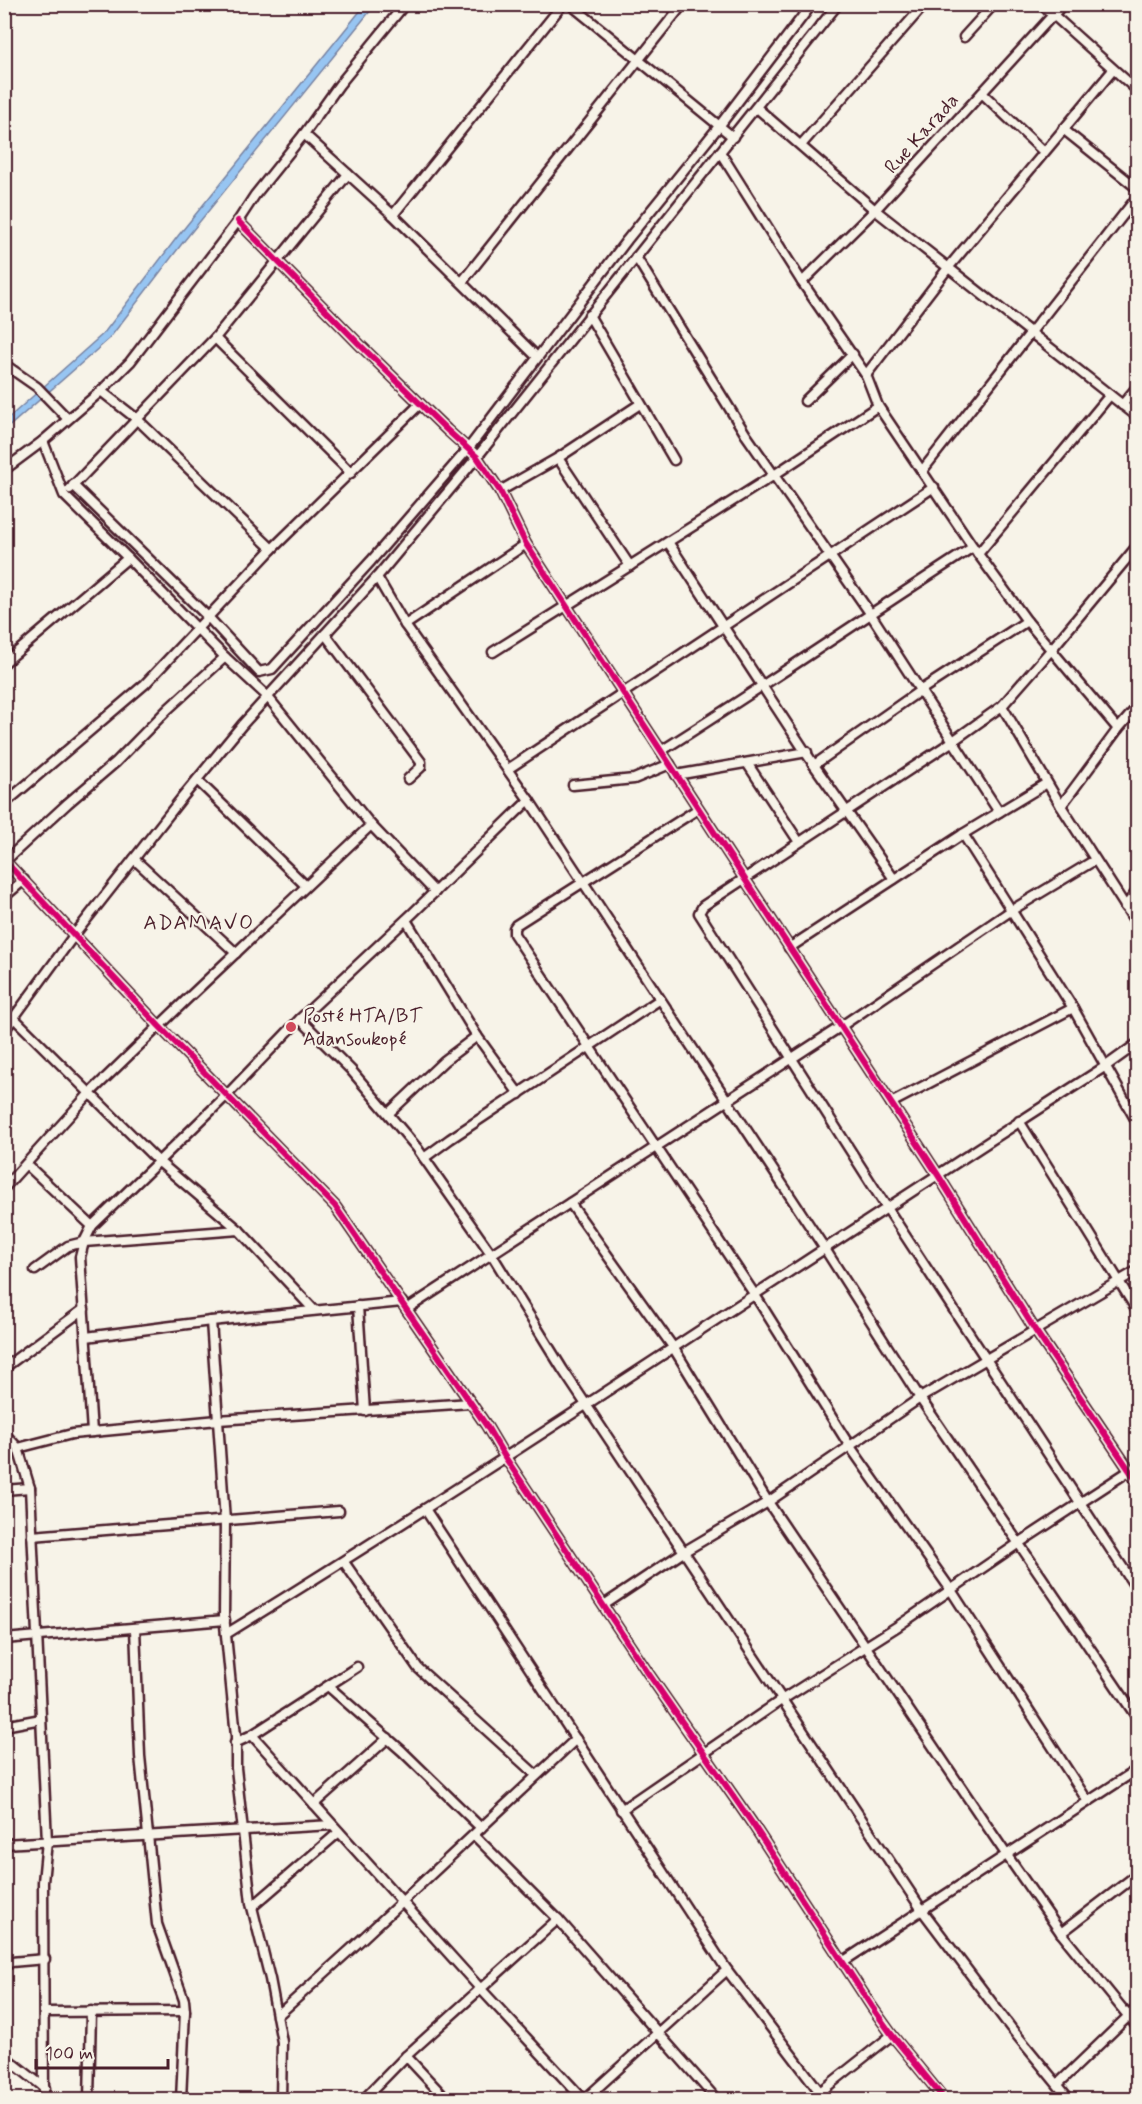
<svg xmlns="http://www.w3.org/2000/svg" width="1142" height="2104" viewBox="0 0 1142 2104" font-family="Mynerve,sans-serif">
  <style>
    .water { fill: #97c5f2; stroke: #7883a2; stroke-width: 1.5 }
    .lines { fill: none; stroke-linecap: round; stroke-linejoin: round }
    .minor-casing { stroke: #4a1f2b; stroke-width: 13 }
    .minor { stroke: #f7f3e8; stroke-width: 8 }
    .cycleway-casing { stroke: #f7f3e8; stroke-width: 10 }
    .cycleway { stroke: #d6006c; stroke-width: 6 }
    .poi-dot { fill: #d1495b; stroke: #f7f3e8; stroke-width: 2 }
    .labels { text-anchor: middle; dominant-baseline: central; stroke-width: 4.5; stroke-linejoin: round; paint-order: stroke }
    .street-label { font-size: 20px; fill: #4a1f2b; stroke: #f7f3e8 }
    .poi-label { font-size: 20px; fill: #4a1f2b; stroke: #f7f3e8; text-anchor: start }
    .neighbourhood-label { font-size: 21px; letter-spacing: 1.5px; fill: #4a1f2b; stroke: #f7f3e8 }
  </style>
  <rect width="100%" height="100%" fill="#f7f3e8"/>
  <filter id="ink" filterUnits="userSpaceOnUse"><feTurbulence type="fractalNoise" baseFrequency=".0167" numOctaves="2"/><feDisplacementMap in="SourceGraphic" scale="12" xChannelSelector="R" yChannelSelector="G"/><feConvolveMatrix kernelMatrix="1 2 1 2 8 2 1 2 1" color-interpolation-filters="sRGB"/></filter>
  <g filter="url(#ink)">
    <!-- water -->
    <path class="water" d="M365,5H375L184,241L109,339L5,430V421L104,333L178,236Z"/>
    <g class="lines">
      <defs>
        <g id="minor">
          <path d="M570,4L733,137"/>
          <path d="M1041,4L1138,91"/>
          <path d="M964,37L994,4"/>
          <path d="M982,93L1044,152"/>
          <path d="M757,108L875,210L1138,417"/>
          <path d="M1063,129L1138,189"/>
          <path d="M304,134L393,215L537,357"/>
          <path d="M801,145L925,4"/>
          <path d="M720,152L802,282L866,375L878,406L973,547L1027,621L1118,729"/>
          <path d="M393,215L563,4"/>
          <path d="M238,221L361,346L447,430L477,457L500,491L526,544L938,1175L1035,1330L1138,1483"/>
          <path d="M636,257L746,435L870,613L999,812"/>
          <path d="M462,282L683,4"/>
          <path d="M802,282L875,210L1063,4"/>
          <path d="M589,315L674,460"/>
          <path d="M215,338L351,473"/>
          <path d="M4,364L37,387L67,418"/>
          <path d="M866,375L948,268L1113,70"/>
          <path d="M101,391L137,419L272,549"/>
          <path d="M805,401L853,354"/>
          <path d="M1122,405L1138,386"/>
          <path d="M43,441L64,495L128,558L225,657L267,696L371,825L435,892"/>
          <path d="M558,458L630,566"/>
          <path d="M4,470L43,441L101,391L130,362L238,221L255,195L304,134L339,85L405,4"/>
          <path d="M922,471L1138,196"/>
          <path d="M73,485L208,617L259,672L272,669L371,561L468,449L627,240L720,125L812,4"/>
          <path d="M70,489L215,338L348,174"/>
          <path d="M500,491L558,458L640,404"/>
          <path d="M668,542L814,765L894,879"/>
          <path d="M1138,545L1051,650L1002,706L953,741L703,906L699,913L887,1208L1138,1591"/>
          <path d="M978,554L1110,395"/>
          <path d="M377,577L405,625L529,800L825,1249L920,1398L1138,1719"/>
          <path d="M405,625L526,544"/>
          <path d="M325,634L421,762V767L408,779"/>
          <path d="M493,652L774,475L878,406"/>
          <path d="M4,663L128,558"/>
          <path d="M1002,706L1061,806L1138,926"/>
          <path d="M661,751C766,685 869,614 973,547"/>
          <path d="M747,763L799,842"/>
          <path d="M814,765L921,690L1027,621"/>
          <path d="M508,769L934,487"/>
          <path d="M676,775L807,752"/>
          <path d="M197,780L306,886"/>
          <path d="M573,785L634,779L670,764"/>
          <path d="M4,804L145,684L272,549L420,404"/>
          <path d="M1061,806L1118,729L1138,706"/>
          <path d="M698,809L516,925L514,928V934L755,1295L849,1445L951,1590L1087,1800"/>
          <path d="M963,834L1073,1008L1138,1124"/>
          <path d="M134,859L236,953"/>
          <path d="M4,860L159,1026L335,1206L486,1425L505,1457L648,1673L752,1823L872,2007L892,2035L945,2100"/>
          <path d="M5,861L68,803L116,762L168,709L225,657"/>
          <path d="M4,897L24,880"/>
          <path d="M1125,907L1138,890"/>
          <path d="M406,920L477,1036L519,1094"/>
          <path d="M789,948L963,834L1047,783"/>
          <path d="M14,1018L158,1161L239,1230L314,1310"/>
          <path d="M300,1019L351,1070L417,1148L492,1255L563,1370L922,1910L1011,2028L1070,2100"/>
          <path d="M4,1031L75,934L181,799L242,725L377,577L477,457L838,4"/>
          <path d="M891,1103L1073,1008"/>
          <path d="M389,1113L444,1061L477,1036"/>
          <path d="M1019,1121L1088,1231L1138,1312"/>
          <path d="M424,1158L450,1139L659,1000"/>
          <path d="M26,1164L92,1226"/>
          <path d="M4,1188L90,1093L185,1001L371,825"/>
          <path d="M570,1203L673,1347L768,1502L1006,1854L1061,1933L1138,2028"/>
          <path d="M35,1270L68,1246L84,1242L239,1230"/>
          <path d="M358,1306L365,1411"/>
          <path d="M407,1309L840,1027L1012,910L1095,860"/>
          <path d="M211,1321L225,1521L224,1615L236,1736V1768L251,1903L270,1979L282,2042L281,2100"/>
          <path d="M86,1337L211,1321L402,1302"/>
          <path d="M4,1368L84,1309"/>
          <path d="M92,1432L80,1257L84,1242L92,1226L226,1096L300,1019L413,913L529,800"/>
          <path d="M4,1433L18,1448L30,1488L47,1841L43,1882L44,2100"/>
          <path d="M18,1448L72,1434L218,1420L471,1403"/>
          <path d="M4,1490L30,1488"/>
          <path d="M425,1509L727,1970L826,2100"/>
          <path d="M32,1536L339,1511"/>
          <path d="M344,1562L418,1668L536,1775"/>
          <path d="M604,1605L685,1551L768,1502L920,1398L1138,1270"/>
          <path d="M135,1628L140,1756L157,1924L184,2000L185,2011L181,2100"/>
          <path d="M226,1634C523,1451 812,1254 1106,1066L1138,1043"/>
          <path d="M4,1639L225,1620"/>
          <path d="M328,1686L402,1751L481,1828"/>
          <path d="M4,1726L41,1719"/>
          <path d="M252,1735L478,1986L584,2100"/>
          <path d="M235,1743L252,1735L357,1667"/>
          <path d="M314,1804L388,1738"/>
          <path d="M621,1810L780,1701L898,1626L1019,1543L1129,1471"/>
          <path d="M474,1835L558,1919L717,2100"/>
          <path d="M4,1844L332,1825"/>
          <path d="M252,1907L339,1832"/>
          <path d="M1061,1933L1138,1874"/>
          <path d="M844,1961L1138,1769"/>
          <path d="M4,1967L11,1962L45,1959"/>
          <path d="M45,2012L185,2011"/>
          <path d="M277,2016L362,1939L576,1739"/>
          <path d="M4,2056L45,2088"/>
          <path d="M406,2056L447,2100"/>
          <path d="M1058,2084L1138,2007"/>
          <path d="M89,2100L91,2011"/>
          <path d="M363,2100L406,2056L558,1919"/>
          <path d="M584,2100L727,1970"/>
          <path d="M810,2100L892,2035"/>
        </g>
      </defs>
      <!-- minor casing -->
      <use href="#minor" class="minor-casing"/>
      <!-- minor -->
      <use href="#minor" class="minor"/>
      <defs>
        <g id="cycleway">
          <path d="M238,221L361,346L447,430L477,457L500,491L526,544L938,1175L1035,1330L1138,1483"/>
          <path d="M4,860L159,1026L335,1206L486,1425L505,1457L648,1673L752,1823L872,2007L892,2035L945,2100"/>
        </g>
      </defs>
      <!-- cycleway casing -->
      <use href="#cycleway" class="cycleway-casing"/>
      <!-- cycleway -->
      <use href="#cycleway" class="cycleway"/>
    </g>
  </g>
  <!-- markers -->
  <circle class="poi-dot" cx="291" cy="1027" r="6"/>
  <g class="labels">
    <!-- street labels -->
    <g class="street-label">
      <text transform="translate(922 134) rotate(-48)">Rue Karada</text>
    </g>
    <!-- poi labels -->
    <g class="poi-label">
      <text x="303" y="1016">Posté HTA/BT<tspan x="303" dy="23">Adansoukopé</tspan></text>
    </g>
    <!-- neighbourhood labels -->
    <g class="neighbourhood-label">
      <text x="199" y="923">ADAMAVO</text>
    </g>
  </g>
  <!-- margin -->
  <rect width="1142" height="2104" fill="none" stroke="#f7f3e8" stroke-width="24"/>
  <rect x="12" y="12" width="1118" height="2080" fill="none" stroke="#4a1f2b" stroke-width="2" filter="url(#ink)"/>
  <!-- scale -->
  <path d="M36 2059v9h132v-9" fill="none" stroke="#4a1f2b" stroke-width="3"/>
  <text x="45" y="2059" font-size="18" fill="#4a1f2b" stroke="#f7f3e8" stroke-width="4.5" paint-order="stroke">100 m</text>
</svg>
